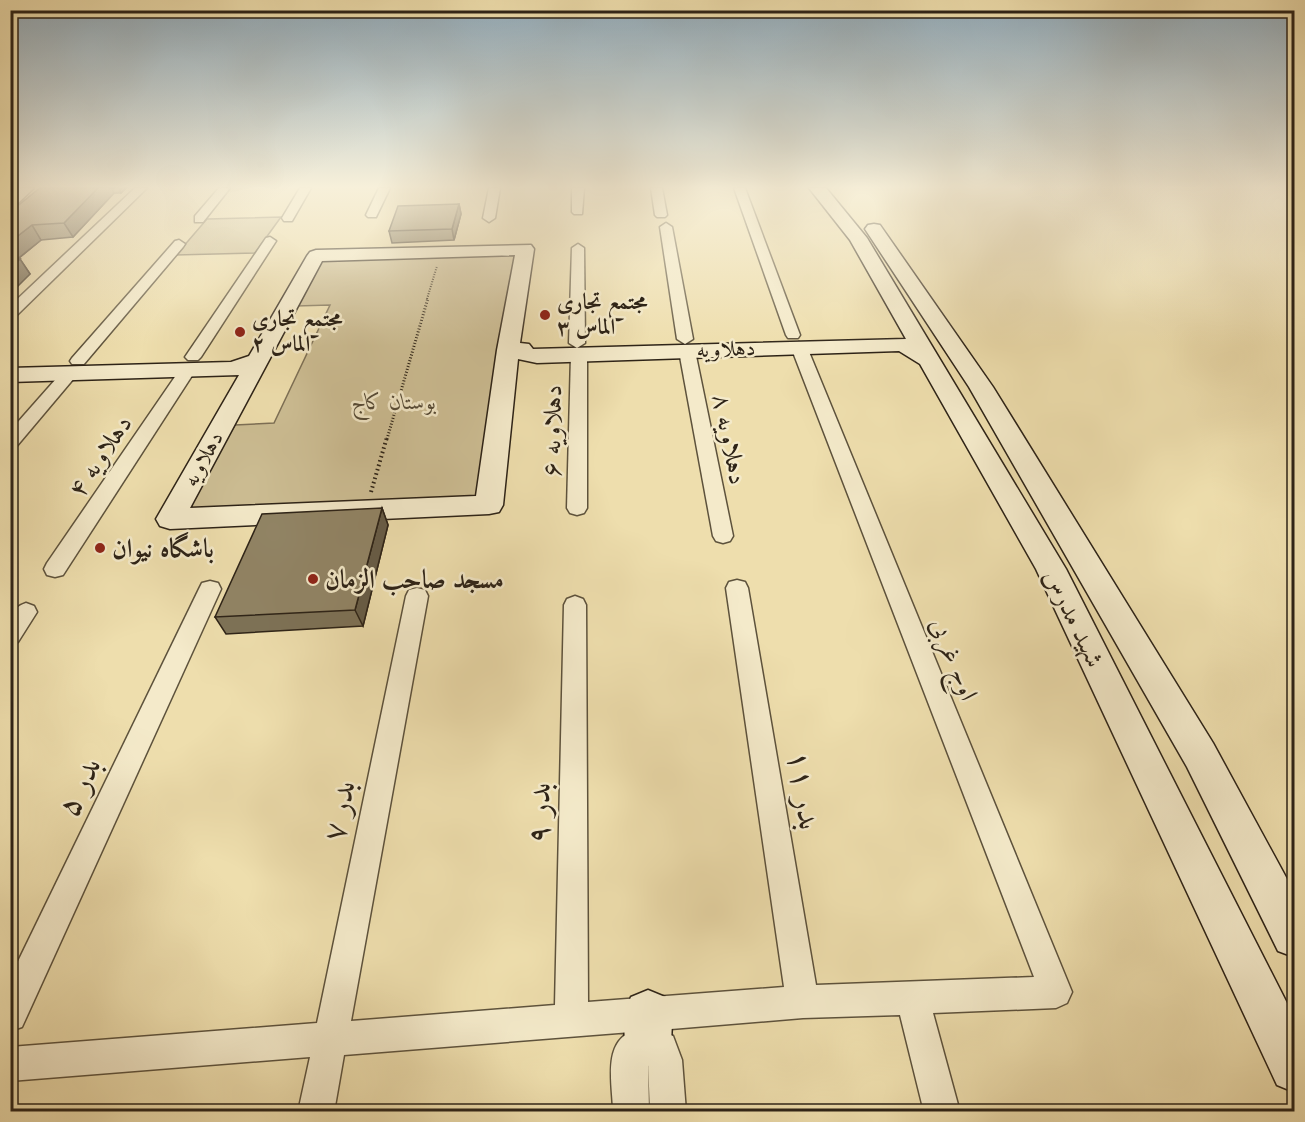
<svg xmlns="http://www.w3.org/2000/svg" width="1305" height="1122" viewBox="0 0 1305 1122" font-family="Cardo,Amiri,serif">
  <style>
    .green { fill: #cdbe94; stroke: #7d7056; stroke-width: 1.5 }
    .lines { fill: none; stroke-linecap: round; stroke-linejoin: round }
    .street-casing { stroke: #5d523c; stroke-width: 3 }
    .secondary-casing { stroke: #2d2317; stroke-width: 3 }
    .path-far2 { stroke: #2d2317; stroke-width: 2; stroke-dasharray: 1 1.5; stroke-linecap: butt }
    .path-far1 { stroke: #2d2317; stroke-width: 3; stroke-dasharray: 1 2; stroke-linecap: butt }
    .path { stroke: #2d2317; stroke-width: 4; stroke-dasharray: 1.5 3; stroke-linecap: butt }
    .street { fill: #f4eaca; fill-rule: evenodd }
    .secondary { fill: #f4eaca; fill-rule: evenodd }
    .wall { fill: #7d7257; stroke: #2d2317; stroke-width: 1.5 }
    .shaded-wall { fill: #665c47; stroke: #2d2317; stroke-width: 1.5 }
    .building { fill: #918465; stroke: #2d2317; stroke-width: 1.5 }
    .poi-dot { fill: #8f2418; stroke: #f4eaca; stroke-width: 2 }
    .labels { text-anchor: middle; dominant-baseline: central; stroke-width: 5; stroke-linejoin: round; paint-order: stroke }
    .far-poi-label { font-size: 22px; font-weight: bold; fill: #2d2317; stroke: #f4eaca; text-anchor: start }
    .far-street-label { font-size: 22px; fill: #2d2317; stroke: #f4eaca }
    .far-park-label { font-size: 22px; font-style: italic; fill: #554a36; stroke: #f4eaca }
    .street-label { font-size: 26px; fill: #2d2317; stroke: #f4eaca }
    .poi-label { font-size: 26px; font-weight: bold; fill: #2d2317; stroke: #f4eaca; text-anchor: start }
    .near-street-label { font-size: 32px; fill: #2d2317; stroke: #f4eaca }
  </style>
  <rect width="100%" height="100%" fill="#eedead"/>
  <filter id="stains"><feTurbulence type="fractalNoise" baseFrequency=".00333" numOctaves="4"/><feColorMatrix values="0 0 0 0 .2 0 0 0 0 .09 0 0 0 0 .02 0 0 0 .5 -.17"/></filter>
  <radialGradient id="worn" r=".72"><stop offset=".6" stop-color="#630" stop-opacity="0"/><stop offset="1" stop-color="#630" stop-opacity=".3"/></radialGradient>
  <!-- green -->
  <g class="green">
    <path d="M281,217L255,253L176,255L207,219Z"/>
    <path d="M518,254L481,498L186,510L235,425L274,423L330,305L296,306L321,260Z"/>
  </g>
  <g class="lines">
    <defs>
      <g id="street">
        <path d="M135,188H147L15,317L10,318V306Z"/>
        <path d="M219,188H230L203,222H195V216Z"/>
        <path d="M300,188H311L292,221H284L282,218Z"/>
        <path d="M379,188H390L376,217H368L366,215Z"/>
        <path d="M489,188H500L495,218L489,222L483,218Z"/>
        <path d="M572,188H584L582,214H574L572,212Z"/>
        <path d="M651,188H662L667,215L665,217H657L655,215Z"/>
        <path d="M734,188H745L800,335L798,338H788L786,335Z"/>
        <path d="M666,223L672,227L693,339L685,344L677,339L660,227Z"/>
        <path d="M270,237L276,241L201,357L198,360H188L185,357L266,238Z"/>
        <path d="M179,240L185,244L183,247L84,364H72L70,361L72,358L175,241Z"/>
        <path d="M578,244L584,248L585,343L577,348L569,343L572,248Z"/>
        <path d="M799,342L807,347L1072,992L1067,1003L1056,1008L933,1013L960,1112H924L900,1015L803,1018L659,1030L673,1036L682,1060L686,1112H650L648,1060L649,1112H613C613,1087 602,1044 631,1032L344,1055L334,1112H298L310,1057L10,1081V1047L317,1023L406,596L409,590L417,588L425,590L428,596L351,1021L555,1005L564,605L567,599L575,596L583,599L586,605L588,1002L784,987L726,588L729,582L737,580L745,582L748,588L816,985L1034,977L791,347Z"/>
        <path d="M687,346L695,351L733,536L730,541L723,543L716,541L713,536L679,351Z"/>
        <path d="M579,350L587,355V508L584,513L577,515L570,513L567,508L571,355Z"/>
        <path d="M187,366L195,371L63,575L55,577L47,575L44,569L47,563L181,368Z"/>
        <path d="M69,369L77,374L75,377L16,447L10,448V431L63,371Z"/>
        <path d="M210,581L218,583L221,589L22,1027L10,1031V978L199,589L202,583Z"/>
        <path d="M26,603L34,606L37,612L18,642L10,644C10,627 7,609 26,603Z"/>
      </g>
      <g id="secondary">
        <path d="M16,188H34L16,205L10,207V193Z"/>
        <path d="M809,188H826L867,238L1066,569L1294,1017V1092L1277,1085L1036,569L920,364L899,351L537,363L518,359L503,505L499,512L489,514L170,529L160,526L156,519L239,375L10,382V368L231,362L249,356L307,256L310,252L316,250L531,245L534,249L520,343L529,344L533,349L906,339L850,240ZM515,255L497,350L476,496L190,508L322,261Z"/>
        <path d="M874,224L880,225L993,387L1213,743L1294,892V957L1278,951L1187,767L969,387L865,229L868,225Z"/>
        <path d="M648,990L665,997C674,1019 674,1037 665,1059L648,1066L631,1059C622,1037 622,1019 631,997Z"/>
      </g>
    </defs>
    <!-- street casing -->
    <use href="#street" class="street-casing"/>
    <!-- secondary casing -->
    <use href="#secondary" class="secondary-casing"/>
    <!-- path-far2 -->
    <path class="path-far2" d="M427,299L437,266"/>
    <!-- path-far1 -->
    <path class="path-far1" d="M387,439L428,298"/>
    <!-- path -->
    <path class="path" d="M371,492L387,437"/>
    <!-- street -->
    <use href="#street" class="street"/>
    <!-- secondary -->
    <use href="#secondary" class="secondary"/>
  </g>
  <!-- wall -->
  <g class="wall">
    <path d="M40,188H126L121,193H114L73,237L41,240L18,259H20L30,274L10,293V212Z"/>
    <path d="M459,204L461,214L454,240L392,243L389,231Z"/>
    <path d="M382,508L388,525L363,626L226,634L215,617Z"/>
  </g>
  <!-- shaded-wall -->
  <g class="shaded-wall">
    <path d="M98,188H112L114,193L73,237L64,223Z"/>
    <path d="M119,188H126L121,193Z"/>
    <path d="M459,204L461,214L454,240L452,229Z"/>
    <path d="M32,225L41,240L10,265V242Z"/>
    <path d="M20,259L30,274L11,293L10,268Z"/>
    <path d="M382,508L388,525L363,626L355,610Z"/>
  </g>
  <!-- building -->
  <g class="building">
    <path d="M40,188H98L64,223L32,225L10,242V212Z"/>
    <path d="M459,204L452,229L389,231L398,206Z"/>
    <path d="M10,259H20L10,268Z"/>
    <path d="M382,508L355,610L215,617L262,514Z"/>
  </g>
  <!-- sky -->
  <linearGradient id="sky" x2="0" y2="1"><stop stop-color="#90abbc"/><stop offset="0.54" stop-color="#f7f0da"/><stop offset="1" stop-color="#f7f0da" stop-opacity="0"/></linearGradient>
  <rect width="1305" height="346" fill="url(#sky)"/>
  <!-- markers -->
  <g class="poi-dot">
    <circle cx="545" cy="315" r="6"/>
    <circle cx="240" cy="332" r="6"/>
    <circle cx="100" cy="548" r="6"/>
    <circle cx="313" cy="579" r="6"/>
  </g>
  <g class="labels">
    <!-- far-poi labels -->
    <g class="far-poi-label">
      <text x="557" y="302">مجتمع تجاری<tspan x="557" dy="25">الماس ۳</tspan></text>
      <text x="252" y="319">مجتمع تجاری<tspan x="252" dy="25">الماس ۲</tspan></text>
    </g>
    <!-- far-street labels -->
    <g class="far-street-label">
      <text transform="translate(726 349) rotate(-2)">دهلاویه</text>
      <text transform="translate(203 459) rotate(-61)">دهلاویه</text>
    </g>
    <!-- far-park labels -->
    <g class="far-park-label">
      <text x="394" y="402">بوستان کاج</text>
    </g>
    <!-- street labels -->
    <g class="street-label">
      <text transform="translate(552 431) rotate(-89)">دهلاویه ۶</text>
      <text transform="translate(730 439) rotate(79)">دهلاویه ۸</text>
      <text transform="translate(100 456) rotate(-56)">دهلاویه ۴</text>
      <text transform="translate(1074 618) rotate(64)">شهید مدرس</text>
      <text transform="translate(954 659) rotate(68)">اوج غربی</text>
    </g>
    <!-- poi labels -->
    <g class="poi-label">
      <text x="112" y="548">باشگاه نیوان</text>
      <text x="325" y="579">مسجد صاحب الزمان</text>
    </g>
    <!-- near-street labels -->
    <g class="near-street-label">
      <text transform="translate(79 787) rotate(-65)">بدر ۵</text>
      <text transform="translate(804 790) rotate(81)">بدر ۱۱</text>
      <text transform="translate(339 811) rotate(-79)">بدر ۷</text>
      <text transform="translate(539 813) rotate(-89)">بدر ۹</text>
    </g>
  </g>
  <!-- margin -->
  <rect width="1305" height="1122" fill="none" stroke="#eedead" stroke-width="36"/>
  <rect x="12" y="12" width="1281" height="1098" fill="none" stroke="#2d2317" stroke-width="3"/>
  <rect x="18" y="18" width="1269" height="1086" fill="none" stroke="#2d2317" stroke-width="1.5"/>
  <rect width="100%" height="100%" filter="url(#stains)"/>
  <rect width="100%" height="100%" fill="url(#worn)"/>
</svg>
